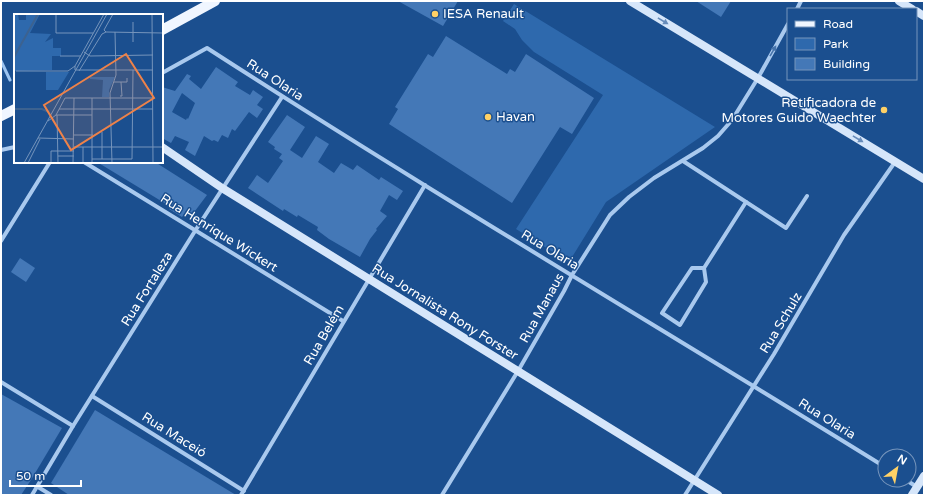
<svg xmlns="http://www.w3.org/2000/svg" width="925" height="496" viewBox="0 0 925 496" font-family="'Varela Round',sans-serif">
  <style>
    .green { fill: #2e69ad }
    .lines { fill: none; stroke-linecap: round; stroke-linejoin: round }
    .stream { stroke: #9cc4f0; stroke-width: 3 }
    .building { fill: #4478b7; fill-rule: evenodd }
    .street { stroke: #a9c9ee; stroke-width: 4 }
    .secondary { stroke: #d6e6fa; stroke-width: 8 }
    .primary { stroke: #f0f6ff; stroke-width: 10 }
    .oneway { fill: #668bba }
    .oneway2 { fill: #4674ac }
    .poi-dot { fill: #ffd166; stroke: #1b4f8f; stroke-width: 1.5 }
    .labels { text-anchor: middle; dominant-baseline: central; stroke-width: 3; stroke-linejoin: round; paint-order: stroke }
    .poi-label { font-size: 13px; fill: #fff; stroke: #1b4f8f; text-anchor: start }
    .street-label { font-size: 13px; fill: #fff; stroke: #1b4f8f }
    .inset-river { fill: none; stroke: #3c6290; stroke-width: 2 }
    .inset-road { fill: none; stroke: #7695bc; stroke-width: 1 }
    .view { fill: #ee8249; fill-opacity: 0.15; stroke: #ee8249; stroke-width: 2 }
    .inset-edge { fill: none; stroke: #fff; stroke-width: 2 }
  </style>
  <rect width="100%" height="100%" fill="#1b4f8f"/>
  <!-- green -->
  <path class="green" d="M514,4L715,127L606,202L569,262L516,229L603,95L534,52L522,40L515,29L503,21Z"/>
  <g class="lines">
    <!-- stream -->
    <path class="stream" d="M1,61L10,80"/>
  </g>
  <!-- building -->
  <g class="building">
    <path d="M398,1H458L443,26Z"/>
    <path d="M696,1H731L721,17Z"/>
    <path d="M446,36L507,74L510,69L515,72L526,54L594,98L572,134L560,127L512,203L389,124L398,109L395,107L428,54L433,57Z"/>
    <path d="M216,67L238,82L235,86L250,95L253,90L263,97L257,105L263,109L257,118L249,112L235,131L232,129L228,138L222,135L218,142L214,140L212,141L204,136L195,156L185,150L189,142L175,136L171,143L162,138V87L175,91L187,74L191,76L189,79L201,89ZM182,93L195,103L188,119L187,118L186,120L172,112Z"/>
    <path d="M287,115L305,127L290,150L302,158L316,136L329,144L318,162L334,173L341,163L353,170L357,165L379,180L381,177L403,191L397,200L389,195L380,211L387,216L376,229L377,230L370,239L360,257L329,239L317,230L318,227L298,215L297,217L284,209L283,211L248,188L257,175L268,183L283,161L279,158L282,154L274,149L275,147L268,142Z"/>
    <path d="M97,162H155L207,195L192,215L186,211L182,217L169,209L171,207Z"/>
    <path d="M20,258L35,268L26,282L11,272Z"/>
    <path d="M1,394L62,428L31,480L21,495H1Z"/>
    <path d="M95,410L236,495H69L51,483Z"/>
  </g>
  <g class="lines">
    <!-- street -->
    <g class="street">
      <path d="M797,9L801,1"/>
      <path d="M162,73L207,48C430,192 659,327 885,467"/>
      <path d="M1,150L15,147"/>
      <path d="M683,161L786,228L807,196"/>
      <path d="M84,162L343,321"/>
      <path d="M1,241L50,162"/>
      <path d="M704,268H692L662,313L680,325L706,282L704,268L746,202"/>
      <path d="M1,382L73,426"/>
      <path d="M92,396L244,491"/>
      <path d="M906,480L917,487"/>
      <path d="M38,487L51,495"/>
      <path d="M32,495L73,426L195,231L282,97"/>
      <path d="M241,495L425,185"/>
      <path d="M442,495L518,371L564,291L572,275L610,215L629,197L654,178L703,148L718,136L732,120L758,78L788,24"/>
      <path d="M685,495L774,354L844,235L895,162"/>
    </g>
    <!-- secondary -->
    <g class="secondary">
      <path d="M630,1L924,179"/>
      <path d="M899,1L912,9"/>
      <path d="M916,11L924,16"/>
      <path d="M162,147L222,188L718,495"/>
      <path d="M912,495L924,476"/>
    </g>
    <!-- primary -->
    <g class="primary">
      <path d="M162,30L215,1"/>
      <path d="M1,116L15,109"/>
    </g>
  </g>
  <!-- one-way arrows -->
  <defs><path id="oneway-solid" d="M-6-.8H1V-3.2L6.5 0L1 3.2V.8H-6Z"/></defs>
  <g class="oneway">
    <use href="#oneway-solid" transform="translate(663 21) rotate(31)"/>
    <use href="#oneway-solid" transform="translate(858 139) rotate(31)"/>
  </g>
  <use class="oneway2" href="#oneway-solid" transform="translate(773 51) rotate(-60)"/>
  <!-- markers -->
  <g class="poi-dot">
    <circle cx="435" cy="14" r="4"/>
    <circle cx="884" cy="110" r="4"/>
    <circle cx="488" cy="117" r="4"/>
  </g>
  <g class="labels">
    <!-- poi labels -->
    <g class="poi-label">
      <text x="443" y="14">IESA Renault</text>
      <text x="876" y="103" text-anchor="end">Retificadora de<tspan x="876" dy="15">Motores Guido Waechter</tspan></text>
      <text x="496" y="117">Havan</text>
    </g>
    <!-- street labels -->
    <g class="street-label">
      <text transform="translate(275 80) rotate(33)">Rua Olaria</text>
      <text transform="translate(219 233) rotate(32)">Rua Henrique Wickert</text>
      <text transform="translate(550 250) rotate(31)">Rua Olaria</text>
      <text transform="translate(147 289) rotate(-58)">Rua Fortaleza</text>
      <text transform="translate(542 308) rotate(-61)">Rua Manaus</text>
      <text transform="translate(445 312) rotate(32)">Rua Jornalista Rony Forster</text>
      <text transform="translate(781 323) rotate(-59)">Rua Schulz</text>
      <text transform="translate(324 335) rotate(-60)">Rua Belém</text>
      <text transform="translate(827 419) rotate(32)">Rua Olaria</text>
      <text transform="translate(174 435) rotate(32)">Rua Maceió</text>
    </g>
  </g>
  <!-- overview -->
  <g transform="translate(14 14)">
    <rect width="149" height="149" fill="#1b4f8f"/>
    <path d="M0,0H4L5,6H12V0H26L16,19L37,20L31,28L39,24V34H47V42H38V56L0,57ZM32,58H55L44,76H32ZM76,63H101L95,76V83H88L89,66L76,65Z" fill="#2e69ad"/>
    <path class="inset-river" d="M0,43L24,0M0,95H28L35,98"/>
    <path class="inset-road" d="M42,0V19H79M90,0L61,52V56H139M138,0L139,149M92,18L149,19M92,18L90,16L99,0M119,28V8M70,38L76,42L139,41M46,42H67M2,57H54L61,52M65,57L88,20L92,18M100,68H113V64M106,82H108L107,68M78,84V149M45,95H139M42,101H78M43,101L44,149M34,107L42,101L51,84H139M88,118V145M60,121H79M24,124L60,125M60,133H149M44,142H60M78,145H118L119,56M10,149L93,0M14,149L26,125M37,149V137H60M59,149L60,84M69,149V133M98,149L96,79L102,61L101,18"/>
    <path class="view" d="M112,40L140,84L57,136L30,91Z"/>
    <rect width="149" height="149" class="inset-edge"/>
  </g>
  <!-- border -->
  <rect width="925" height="496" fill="none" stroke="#ffffff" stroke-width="4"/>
  <!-- legend -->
  <rect x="787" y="8" width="130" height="72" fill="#1b4f8f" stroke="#7695bc"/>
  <rect x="795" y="21" width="20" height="6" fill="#f0f6ff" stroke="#7695bc"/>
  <text x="823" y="28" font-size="12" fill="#ffffff">Road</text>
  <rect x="795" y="38" width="20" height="12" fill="#2e69ad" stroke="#7695bc"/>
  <text x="823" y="48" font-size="12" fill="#ffffff">Park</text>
  <rect x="795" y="58" width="20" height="12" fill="#4478b7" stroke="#7695bc"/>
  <text x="823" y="68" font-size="12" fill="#ffffff">Building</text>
  <!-- north arrow -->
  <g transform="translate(897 468) rotate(32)"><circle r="19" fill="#1b4f8f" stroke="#7695bc"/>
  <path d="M0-3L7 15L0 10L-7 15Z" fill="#ffd166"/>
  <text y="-6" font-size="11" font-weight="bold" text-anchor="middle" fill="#ffffff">N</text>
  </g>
  <!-- scale -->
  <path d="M10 480v6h71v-6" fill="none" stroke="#ffffff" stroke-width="2"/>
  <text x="16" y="480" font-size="12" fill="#ffffff" stroke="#1b4f8f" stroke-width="3" paint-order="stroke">50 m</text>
</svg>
